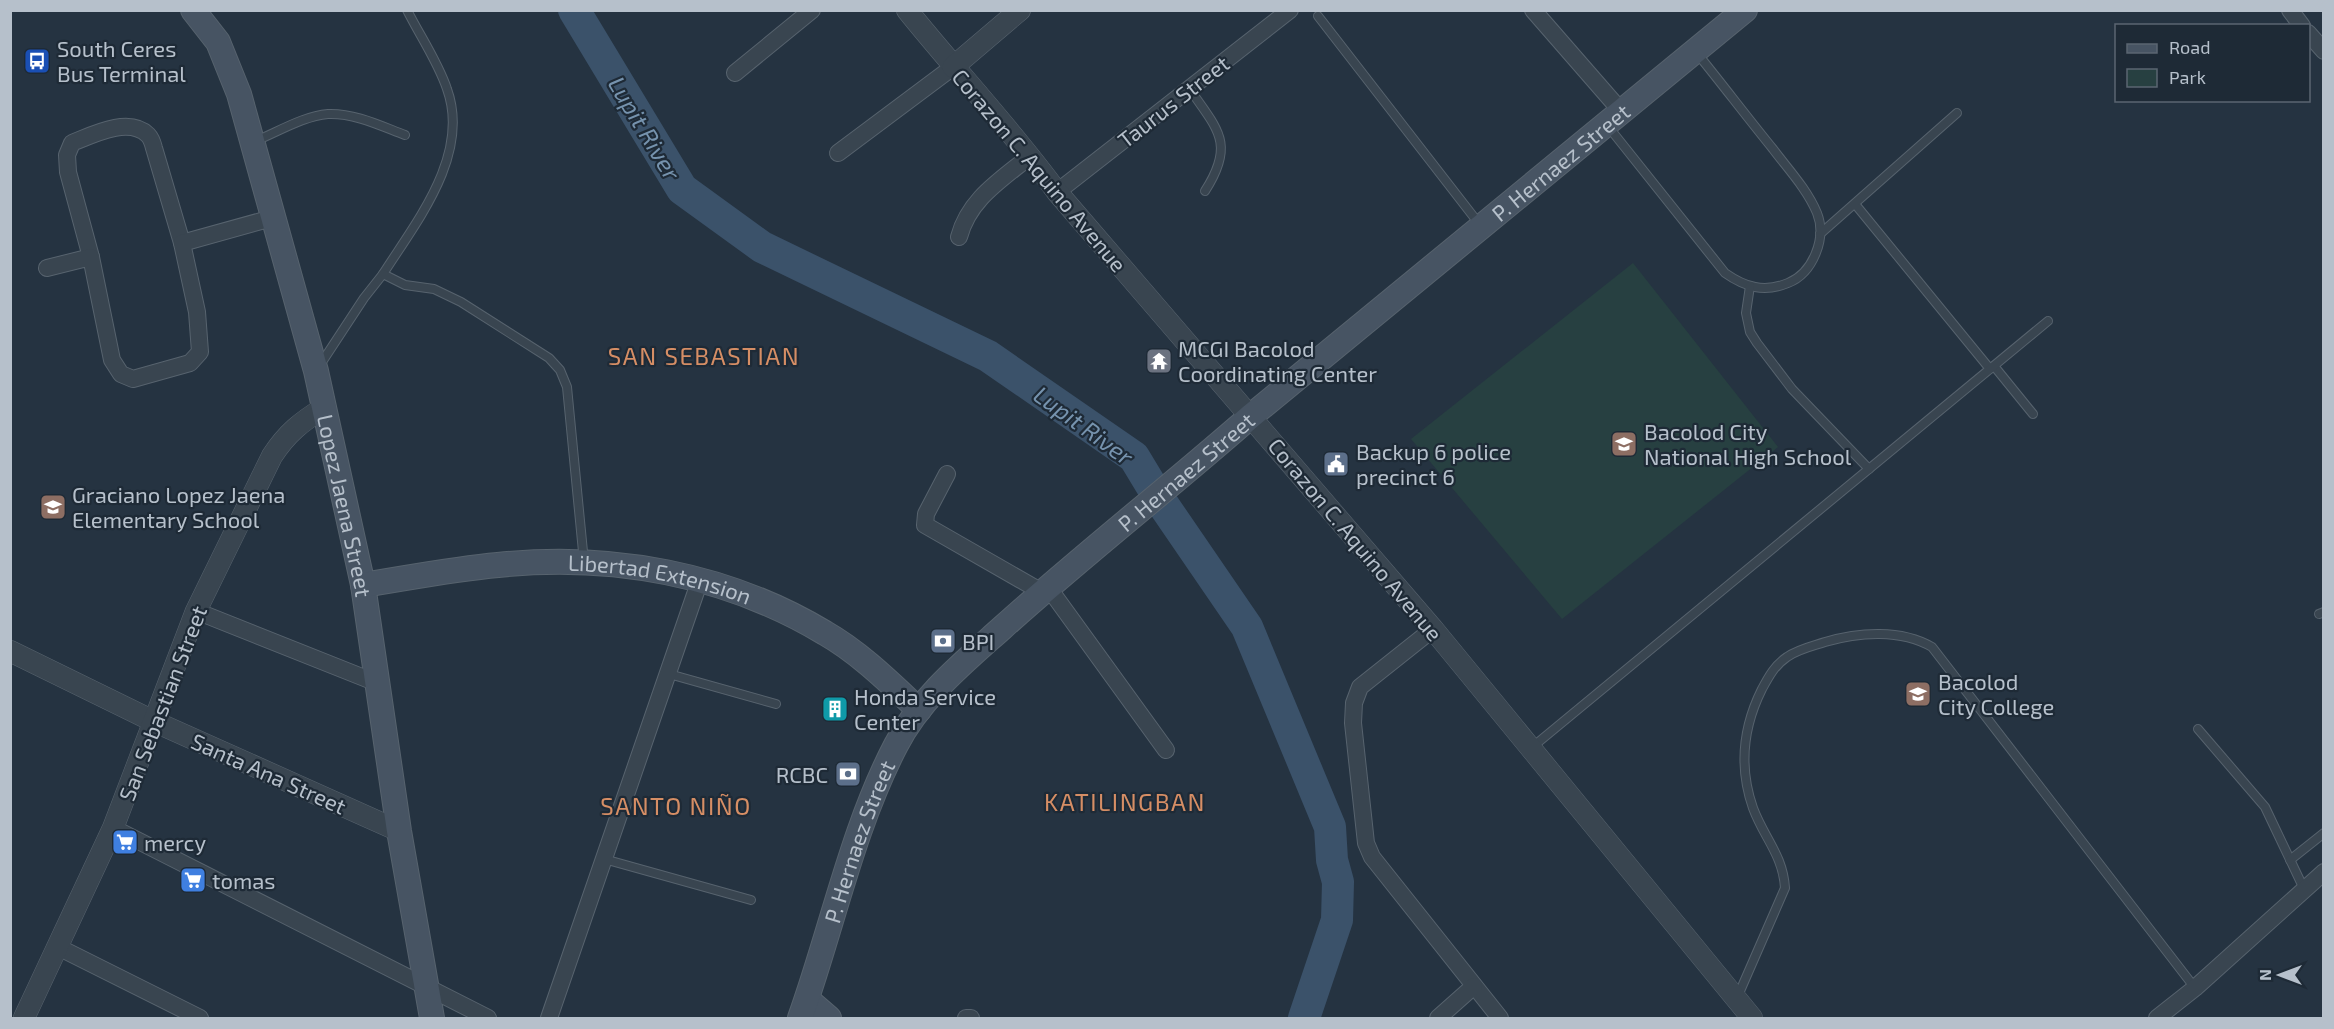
<svg xmlns="http://www.w3.org/2000/svg" width="2334" height="1029" viewBox="0 0 2334 1029" font-family="'Exo 2',sans-serif">
  <style>
    .green { fill: #274041 }
    .lines { fill: none; stroke-linecap: round; stroke-linejoin: round }
    .river { stroke: #3b526a; stroke-width: 32 }
    .service-casing { stroke: #57636e; stroke-width: 10 }
    .minor-casing { stroke: #57636e; stroke-width: 18 }
    .tertiary-casing { stroke: #57636e; stroke-width: 22 }
    .secondary-casing { stroke: #57636e; stroke-width: 26 }
    .service { stroke: #394550; stroke-width: 8 }
    .minor { stroke: #394550; stroke-width: 16 }
    .tertiary { stroke: #394550; stroke-width: 21 }
    .secondary { stroke: #475463; stroke-width: 24 }
    .labels { text-anchor: middle; dominant-baseline: central; stroke-width: 4.5; stroke-linejoin: round; paint-order: stroke }
    .poi-label { font-size: 22px; fill: #b6c0cb; stroke: #1e2a36; text-anchor: start }
    .street-label { font-size: 22px; fill: #b6c0cb; stroke: #1e2a36 }
    .water-label { font-size: 24px; font-style: italic; fill: #7693ae; stroke: #1e2a36 }
    .neighbourhood-label { font-size: 24px; letter-spacing: 1.5px; fill: #d68e65; stroke: #1e2a36 }
  </style>
  <rect width="100%" height="100%" fill="#253341"/>
  <!-- green -->
  <path class="green" d="M1633,263L1778,447L1562,619L1411,439Z"/>
  <g class="lines">
    <!-- river -->
    <path class="river" d="M574,10L682,189L762,247L988,356L1134,457L1160,500L1247,627L1330,827L1332,860L1338,882L1337,920L1304,1018"/>
    <defs>
      <g id="service">
        <path d="M1318,16L1480,225"/>
        <path d="M1189,88C1217,129 1236,143 1205,191"/>
        <path d="M1607,125L1725,273C1745,287 1764,293 1788,283C1813,273 1827,238 1817,213C1807,189 1788,169 1773,149C1747,117 1722,84 1696,52"/>
        <path d="M253,142C276,133 303,116 328,114C355,113 381,126 405,135"/>
        <path d="M1855,204L1990,369"/>
        <path d="M1820,234L1957,113"/>
        <path d="M383,274C416,222 471,155 447,89C438,62 420,36 407,10"/>
        <path d="M1750,286L1746,313L1750,332L1757,343L1792,389L1869,469"/>
        <path d="M320,365L364,298L383,274L405,285L434,289L461,302L549,358L560,370L567,387L584,562"/>
        <path d="M1994,366L2033,414"/>
        <path d="M2319,614L2324,612"/>
        <path d="M669,674L776,704"/>
        <path d="M2198,729L2265,807L2304,889"/>
        <path d="M1530,749L2048,321"/>
        <path d="M604,859L751,900"/>
        <path d="M2290,860L2324,833"/>
        <path d="M1737,998L1785,888C1783,855 1764,838 1753,808C1739,768 1743,727 1762,689C1769,676 1775,665 1787,657C1798,649 1813,646 1825,642C1859,632 1901,629 1932,647L2195,988"/>
      </g>
      <g id="minor">
        <path d="M1533,10L1621,111"/>
        <path d="M2290,10L2302,26"/>
        <path d="M2308,33L2324,51"/>
        <path d="M735,73L812,10"/>
        <path d="M838,153L953,67"/>
        <path d="M1057,192L1290,10"/>
        <path d="M959,237C969,199 1001,180 1030,156"/>
        <path d="M91,257L68,172L67,155L72,143C92,135 129,116 148,135C151,138 153,144 154,148L182,243"/>
        <path d="M47,268L91,257L112,360L121,374L133,379L190,363L200,352L197,312L182,243L272,218"/>
        <path d="M947,474L926,514L925,525L1042,592"/>
        <path d="M1048,587L1166,750"/>
        <path d="M196,611L377,683"/>
        <path d="M1433,629L1360,687L1354,703L1353,723L1366,843L1372,857L1500,1018"/>
        <path d="M113,828L488,1018"/>
        <path d="M58,947L200,1018"/>
        <path d="M549,1018L700,580"/>
        <path d="M966,1018H971"/>
        <path d="M1438,1018L1474,986"/>
        <path d="M2157,1018L2195,988L2324,872"/>
      </g>
      <g id="tertiary">
        <path d="M907,10C956,71 1011,129 1057,192L1433,629L1752,1018"/>
        <path d="M953,67L1020,10"/>
        <path d="M10,651L153,721L399,831"/>
        <path d="M24,1018L113,828L196,611L272,456C287,433 301,422 325,407"/>
      </g>
      <g id="secondary">
        <path id="s1" d="M193,10L218,42L239,94L316,371L363,585L399,831L432,1018"/>
        <path id="s2" d="M363,585C408,578 453,569 498,565C611,553 727,574 825,633C860,653 890,683 919,710"/>
        <path d="M807,999L829,1018"/>
        <path id="s3" d="M800,1018C832,929 852,829 896,745C920,698 964,662 1002,628C1083,555 1169,488 1251,416L1745,10"/>
      </g>
    </defs>
    <!-- service casing -->
    <use href="#service" class="service-casing"/>
    <!-- minor casing -->
    <use href="#minor" class="minor-casing"/>
    <!-- tertiary casing -->
    <use href="#tertiary" class="tertiary-casing"/>
    <!-- secondary casing -->
    <use href="#secondary" class="secondary-casing"/>
    <!-- service -->
    <use href="#service" class="service"/>
    <!-- minor -->
    <use href="#minor" class="minor"/>
    <!-- tertiary -->
    <use href="#tertiary" class="tertiary"/>
    <!-- secondary -->
    <use href="#secondary" class="secondary"/>
  </g>
  <!-- icons -->
  <defs>
    <symbol id="bus-square" viewBox="-11 -11 22 22"><rect x="-9" y="-9" width="18" height="18" rx="4" fill="#1a4fb4" stroke="#1e2a36"/><path d="M-5-6H5V4H4V6H2V4H-2V6H-4V4H-5ZM-3.5-4V0h7V-4ZM-3.5 1.2v1.5H-2V1.2ZM2 1.2v1.5H3.5V1.2Z" fill="#fff"/></symbol>
    <symbol id="temple-square" viewBox="-11 -11 22 22"><rect x="-9" y="-9" width="18" height="18" rx="4" fill="#6b7280" stroke="#1e2a36"/><path d="M0-6L5-2H3V0L6.5 2.5H4V6H1.5V3h-3V6H-4V2.5H-6.5L-3 0V-2H-5Z" fill="#fff"/></symbol>
    <symbol id="school-square" viewBox="-11 -11 22 22"><rect x="-9" y="-9" width="18" height="18" rx="4" fill="#8d6e63" stroke="#1e2a36"/><path d="M0-5L7-2L0 1L-7-2ZM-4 1L0 2.5L4 1V4Q0 6-4 4Z" fill="#fff"/></symbol>
    <symbol id="civic-square" viewBox="-11 -11 22 22"><rect x="-9" y="-9" width="18" height="18" rx="4" fill="#5c6f8a" stroke="#1e2a36"/><path d="M-.6-6.5H3V-4.5H.6V-3L4-1V1h2V6H-6V1h2V-1L-.6-3ZM-1.2 2.5V6h2.4V2.5Z" fill="#fff"/></symbol>
    <symbol id="bank-square" viewBox="-11 -11 22 22"><rect x="-9" y="-9" width="18" height="18" rx="4" fill="#5c6f8a" stroke="#1e2a36"/><path d="M-6-4H6V4H-6ZM0-2.3a2.3 2.3 0 1 0 0 4.6a2.3 2.3 0 1 0 0-4.6Z" fill="#fff"/></symbol>
    <symbol id="university-square" viewBox="-11 -11 22 22"><rect x="-9" y="-9" width="18" height="18" rx="4" fill="#8d6e63" stroke="#1e2a36"/><path d="M0-5L7-2L0 1L-7-2ZM-4 1L0 2.5L4 1V4Q0 6-4 4Z" fill="#fff"/></symbol>
    <symbol id="building-square" viewBox="-11 -11 22 22"><rect x="-9" y="-9" width="18" height="18" rx="4" fill="#0f9aa8" stroke="#1e2a36"/><path d="M-4-6H4V6H1V3H-1V6H-4ZM-2.5-4.3h1.7v1.8h-1.7ZM.8-4.3h1.7v1.8H.8ZM-2.5-1h1.7V.8h-1.7ZM.8-1h1.7V.8H.8Z" fill="#fff"/></symbol>
    <symbol id="supermarket-square" viewBox="-11 -11 22 22"><rect x="-9" y="-9" width="18" height="18" rx="4" fill="#3f7fe0" stroke="#1e2a36"/><path d="M-6-5.5h2.5l.6 2H6L4.5 2H-2.5L-4.4-4H-6ZM-1.5 3.2a1.3 1.3 0 1 0 .1 0ZM3 3.2a1.3 1.3 0 1 0 .1 0Z" fill="#fff"/></symbol>
  </defs>
  <g fill-rule="evenodd">
    <use href="#bus-square" x="22" y="46" width="30" height="30"/>
    <use href="#temple-square" x="1144" y="346" width="30" height="30"/>
    <use href="#school-square" x="1609" y="429" width="30" height="30"/>
    <use href="#civic-square" x="1321" y="449" width="30" height="30"/>
    <use href="#school-square" x="38" y="492" width="30" height="30"/>
    <use href="#bank-square" x="928" y="626" width="30" height="30"/>
    <use href="#university-square" x="1903" y="679" width="30" height="30"/>
    <use href="#building-square" x="820" y="694" width="30" height="30"/>
    <use href="#bank-square" x="833" y="759" width="30" height="30"/>
    <use href="#supermarket-square" x="110" y="827" width="30" height="30"/>
    <use href="#supermarket-square" x="178" y="865" width="30" height="30"/>
  </g>
  <g class="labels">
    <!-- poi labels -->
    <g class="poi-label">
      <text x="57" y="48">South Ceres<tspan x="57" dy="25">Bus Terminal</tspan></text>
      <text x="1178" y="348">MCGI Bacolod<tspan x="1178" dy="25">Coordinating Center</tspan></text>
      <text x="1644" y="431">Bacolod City<tspan x="1644" dy="25">National High School</tspan></text>
      <text x="1356" y="451">Backup 6 police<tspan x="1356" dy="25">precinct 6</tspan></text>
      <text x="72" y="494">Graciano Lopez Jaena<tspan x="72" dy="25">Elementary School</tspan></text>
      <text x="962" y="641">BPI</text>
      <text x="1938" y="681">Bacolod<tspan x="1938" dy="25">City College</tspan></text>
      <text x="854" y="696">Honda Service<tspan x="854" dy="25">Center</tspan></text>
      <text x="828" y="774" text-anchor="end">RCBC</text>
      <text x="144" y="842">mercy</text>
      <text x="212" y="880">tomas</text>
    </g>
    <!-- street labels -->
    <g class="street-label">
      <text transform="translate(1173 101) rotate(-38)">Taurus Street</text>
      <text stroke="none"><textPath href="#s3" startOffset="1176">P. Hernaez Street</textPath></text>
      <text transform="translate(1040 170) rotate(50)">Corazon C. Aquino Avenue</text>
      <text stroke="none"><textPath href="#s3" startOffset="690">P. Hernaez Street</textPath></text>
      <text stroke="none"><textPath href="#s1" startOffset="522">Lopez Jaena Street</textPath></text>
      <text transform="translate(1356 539) rotate(50)">Corazon C. Aquino Avenue</text>
      <text stroke="none"><textPath href="#s2" startOffset="300">Libertad Extension</textPath></text>
      <text transform="translate(162 703) rotate(-69)">San Sebastian Street</text>
      <text transform="translate(269 773) rotate(24)">Santa Ana Street</text>
      <text stroke="none"><textPath href="#s3" startOffset="186">P. Hernaez Street</textPath></text>
    </g>
    <!-- water labels -->
    <g class="water-label">
      <text transform="translate(645 128) rotate(59)">Lupit River</text>
      <text transform="translate(1084 425) rotate(36)">Lupit River</text>
    </g>
    <!-- neighbourhood labels -->
    <g class="neighbourhood-label">
      <text x="704" y="355">SAN SEBASTIAN</text>
      <text x="1125" y="801">KATILINGBAN</text>
      <text x="676" y="805">SANTO NIÑO</text>
    </g>
  </g>
  <!-- border -->
  <rect width="2334" height="1029" fill="none" stroke="#b6c0cb" stroke-width="24"/>
  <!-- legend -->
  <rect x="2115" y="24" width="195" height="78" fill="#1e2a36" stroke="#5b6672" stroke-width="1.5"/>
  <rect x="2127" y="44" width="30" height="9" fill="#475463" stroke="#5b6672" stroke-width="1.5"/>
  <text x="2169" y="54" font-size="18" fill="#b6c0cb">Road</text>
  <rect x="2127" y="69" width="30" height="18" fill="#274041" stroke="#5b6672" stroke-width="1.5"/>
  <text x="2169" y="84" font-size="18" fill="#b6c0cb">Park</text>
  <!-- north arrow -->
  <g transform="translate(2280 975) rotate(270)" stroke="#1e2a36" stroke-width="4.5" paint-order="stroke">
  <path d="M0-4.5L10 22L0 15L-10 22Z" fill="#b6c0cb"/>
  <text y="-9" font-size="16" font-weight="bold" text-anchor="middle" fill="#b6c0cb">N</text>
  </g>
</svg>
